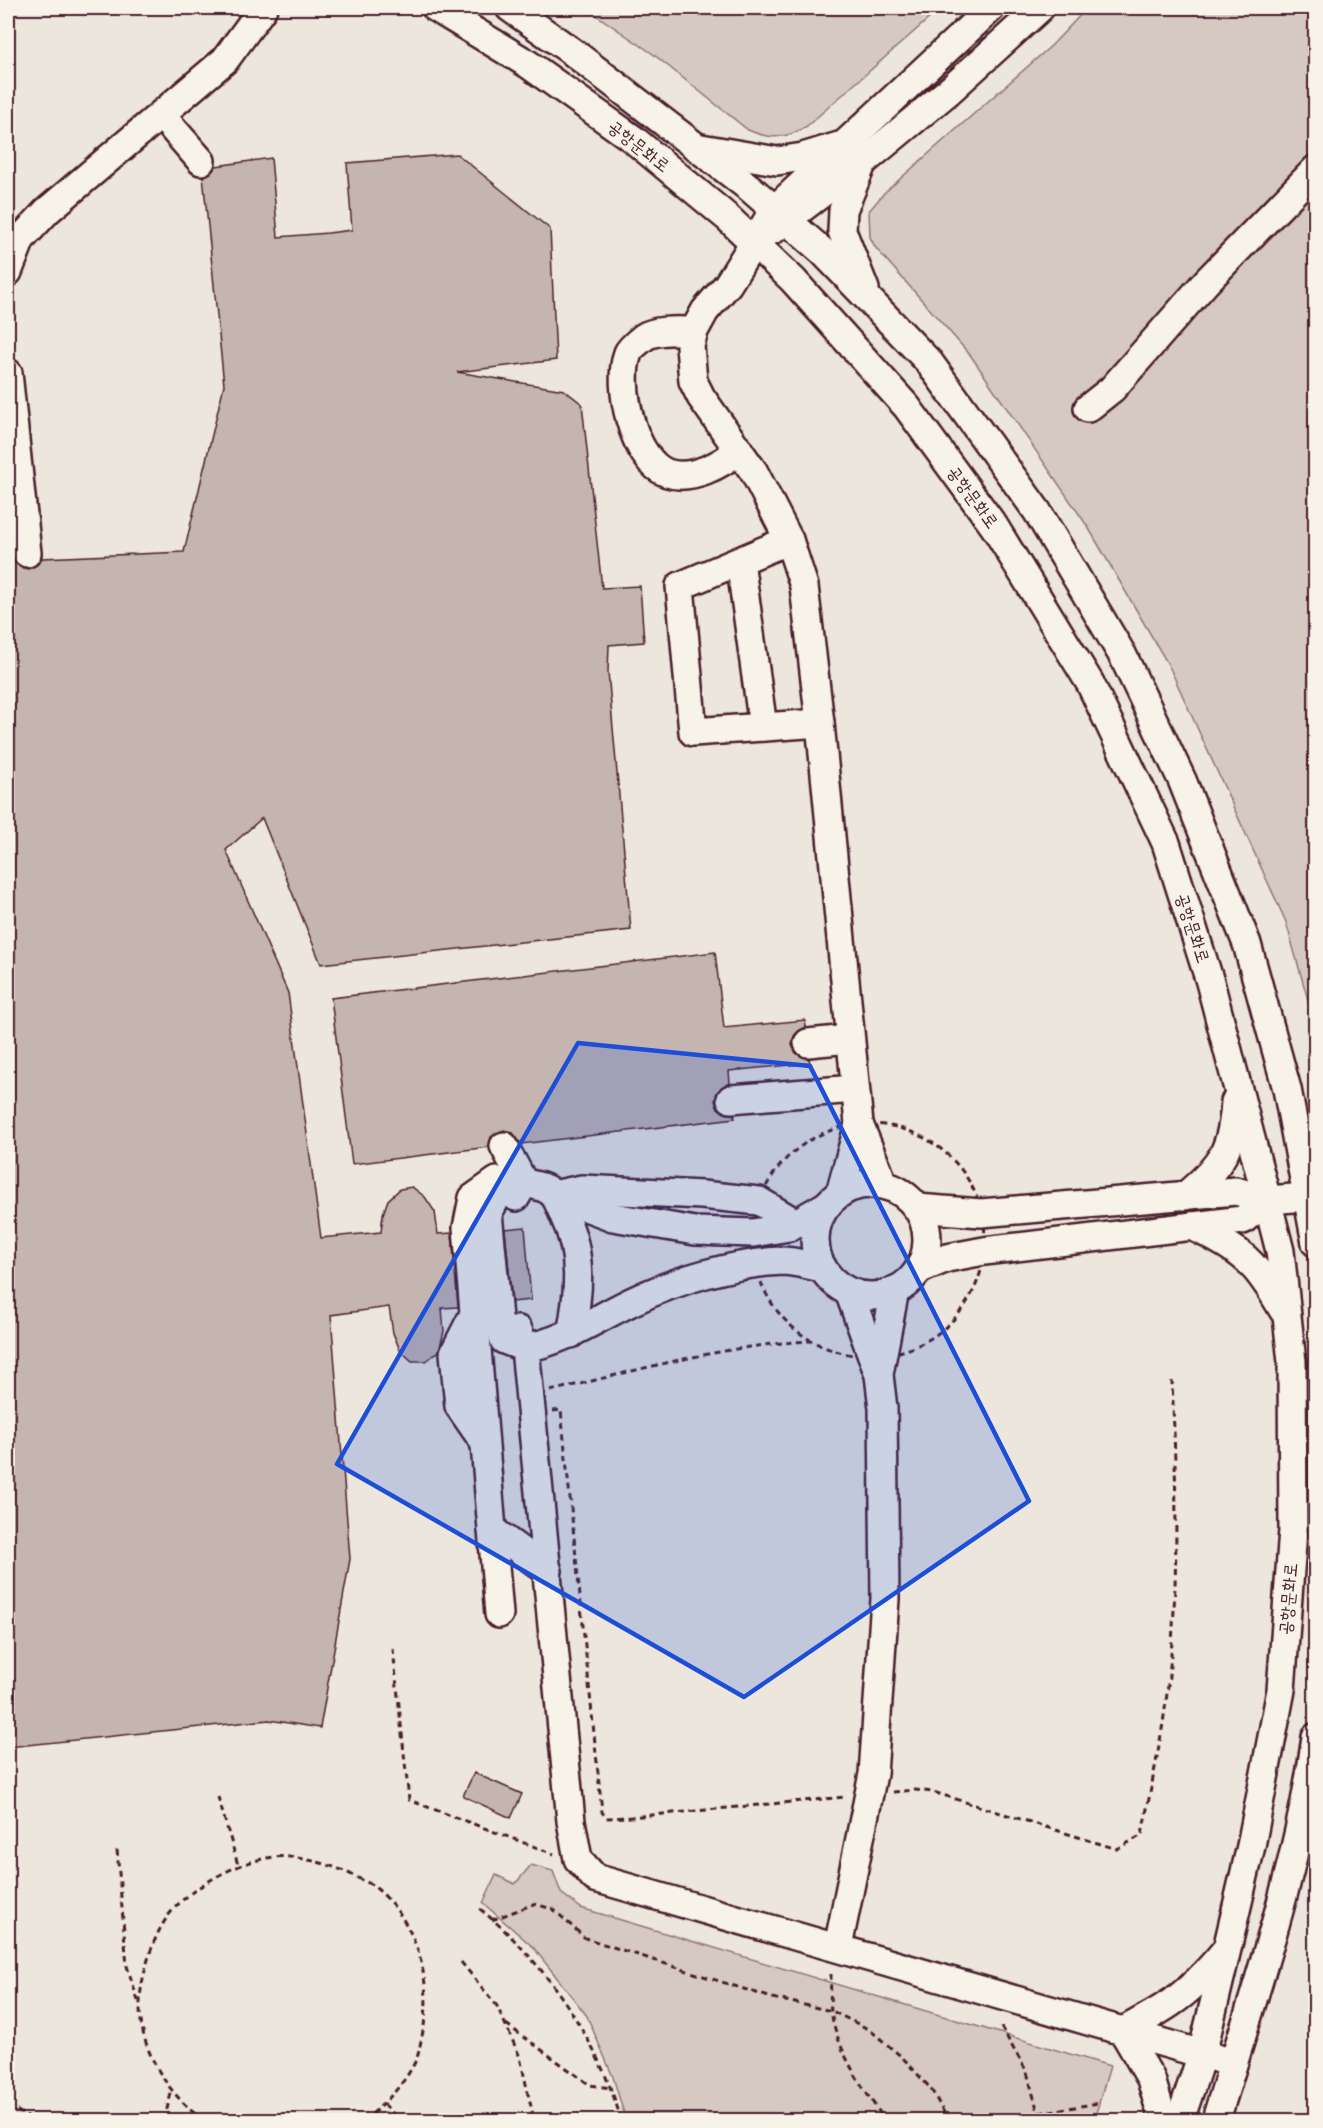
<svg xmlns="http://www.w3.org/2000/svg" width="1323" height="2128" viewBox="0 0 1323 2128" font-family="'Shantell Sans','Poor Story',sans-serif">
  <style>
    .green { fill: #d5c9c2; stroke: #907476; stroke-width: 1.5 }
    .building { fill: #c4b5b0; stroke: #4a1f2b; stroke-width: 1.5 }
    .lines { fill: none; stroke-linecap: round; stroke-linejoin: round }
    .minor-casing { stroke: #4a1f2b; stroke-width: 32 }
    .path { stroke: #4a1f2b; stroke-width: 3; stroke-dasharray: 6 4.5; stroke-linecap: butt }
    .minor { stroke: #f7f3e8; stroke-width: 27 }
    .marked { fill: #1d4ed8; fill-opacity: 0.2; stroke: #1d4ed8; stroke-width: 4.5; stroke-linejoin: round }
    .labels { text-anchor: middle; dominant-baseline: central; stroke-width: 5; stroke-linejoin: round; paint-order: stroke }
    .street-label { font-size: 18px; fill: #4a1f2b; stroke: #f7f3e8 }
  </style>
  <rect width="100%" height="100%" fill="#ece6dd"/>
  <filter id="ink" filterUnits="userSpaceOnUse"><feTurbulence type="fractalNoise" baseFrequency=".0167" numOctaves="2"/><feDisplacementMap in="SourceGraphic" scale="12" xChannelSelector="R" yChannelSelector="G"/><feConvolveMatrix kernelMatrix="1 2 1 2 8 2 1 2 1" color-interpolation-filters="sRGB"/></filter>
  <g filter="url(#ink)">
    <!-- green -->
    <g class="green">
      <path d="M586,8H941L807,126C786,139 771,140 748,130L653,54Z"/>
      <path d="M1087,8H1315V1025L1286,922L1169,666L1088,527L971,356L875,247L870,237L869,211L884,193L1052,45Z"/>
      <path d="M531,1865L553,1871L561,1893L581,1908L1110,2066L1094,2120H626L613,2077L587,2016L533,1947L483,1903L496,1875L515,1884Z"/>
    </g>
    <!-- building -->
    <g class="building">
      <path d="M457,154L550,229L556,360L457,372L564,390L582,404L602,588L640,586L644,642L609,645L608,672L631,930L321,964L262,818L226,850L288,993L321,1238L381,1232L383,1214L388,1200L400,1189L412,1187L425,1197L435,1212L438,1234L452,1233L458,1307L442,1308L444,1331L439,1351L426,1361H412L400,1350L393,1333L389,1307L331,1315L350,1559L320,1728L269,1720L8,1747V559H13L20,567L28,569L37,565L42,558L184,552L224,385L203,176L211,173L216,166L271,158L278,237L328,233L352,230L347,163Z"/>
      <path d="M715,952L724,1028L805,1020L806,1027L794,1036L792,1045L796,1053L809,1059L810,1063L729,1071L730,1083L717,1092L715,1101L718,1108L725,1113L734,1115L735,1118L521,1144L513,1133L504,1130L491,1137L489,1147L352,1164L331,998Z"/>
      <path d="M525,1227L531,1300L512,1302L505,1229Z"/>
      <path d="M474,1773L522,1794L511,1818L463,1796Z"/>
    </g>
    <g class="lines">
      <defs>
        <g id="minor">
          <path d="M436,8L528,64L633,139L728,218L793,280L907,407L994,526L1090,683L1166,843L1210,982L1267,1200L1280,1251L1292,1362L1293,1530L1281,1690L1251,1846L1227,1949L1202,2054L1180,2120"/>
          <path d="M510,8L574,53L751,189L822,251L929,362L1037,511L1123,656L1182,780L1247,944L1287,1089L1316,1243"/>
          <path d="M161,115L201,161"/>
          <path d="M701,148L777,161L803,157L839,146"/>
          <path d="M862,164L843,210L842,231L865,289"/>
          <path d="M773,230L862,163L950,90L1040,8"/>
          <path d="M8,272L21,239L47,211L225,60L263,8"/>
          <path d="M694,331C680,331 656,329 644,337C639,341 630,348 628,353C616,384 633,461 667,473C691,481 721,465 739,450"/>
          <path d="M8,373L27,553"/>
          <path d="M1088,408L1112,389L1206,282L1316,169"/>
          <path d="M789,540L680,586L693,732L820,723"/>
          <path d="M740,561L763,727"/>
          <path d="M808,1043L849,1039"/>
          <path d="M731,1099L855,1089"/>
          <path d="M504,1146L524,1183"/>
          <path d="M524,1183L499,1193L488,1213L498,1318L504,1340L525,1348L571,1821L578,1859L595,1878L1233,2063"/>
          <circle cx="871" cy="1240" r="56"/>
          <path d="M884,1185L859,1124L820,723L804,586L789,540L754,472L701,397L693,381L690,346L694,331L705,311L728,284L774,210L991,8"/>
          <path d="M840,1193L859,1124"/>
          <path d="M558,1194L582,1189L702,1195L759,1201L796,1223"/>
          <path d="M554,1195L613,1217L695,1231L753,1233L789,1227L827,1205"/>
          <path d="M1185,1196C1222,1165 1232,1150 1235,1102"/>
          <path d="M516,1197L524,1183C534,1185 546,1186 554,1195C558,1200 561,1209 564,1216C583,1254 579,1293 571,1334"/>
          <path d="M917,1208L981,1213L1236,1191L1267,1200L1308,1197"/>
          <path d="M1192,1226C1242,1250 1256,1262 1283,1310"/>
          <path d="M918,1270L947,1258L984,1251L1243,1220L1267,1200"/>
          <path d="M474,1314L454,1353L459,1406L484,1442"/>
          <path d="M518,1330L525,1348C565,1341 597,1318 633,1301C677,1280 733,1263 782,1261C795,1261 810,1266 823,1268"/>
          <path d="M879,1374L895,1290"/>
          <path d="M492,1530L548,1571"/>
          <path d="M499,1614L467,1228L473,1198L497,1181L508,1182"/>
          <path d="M838,1947L873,1774L885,1599L883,1408L879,1375L849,1292"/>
          <path d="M1163,2120L1151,2079L1123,2031C1171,2005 1189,1994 1224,1952"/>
          <path d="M1216,2120C1254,1994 1298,1868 1316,1737"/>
        </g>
      </defs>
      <!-- minor casing -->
      <use href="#minor" class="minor-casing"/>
      <!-- path -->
      <g class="path">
        <circle cx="869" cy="1240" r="116"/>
        <path d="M550,1391C636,1371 722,1345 811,1341"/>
        <path d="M553,1411L561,1410L602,1812L606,1818L631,1817L845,1797"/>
        <path d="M393,1649L409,1800L554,1854"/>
        <path d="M893,1792L915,1790L933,1792L1117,1849L1142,1835C1149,1797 1157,1760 1163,1723C1180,1610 1177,1494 1172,1381"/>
        <path d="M218,1797L238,1865"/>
        <path d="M117,1850L127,1966L139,2004"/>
        <path d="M480,1909C544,1960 600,2043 621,2120"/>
        <path d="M492,1920L534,1904L553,1909L585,1938L772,1998L832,2011L870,2030L903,2058L931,2089L948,2120"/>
        <path d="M461,1962L497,2006L520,2057L534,2120"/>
        <path d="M831,1974C831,1988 829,2003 832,2017C840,2055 863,2089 885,2120"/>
        <path d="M506,2024L590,2085L611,2088"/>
        <path d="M1001,2027L1027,2072L1040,2120"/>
        <path d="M384,2104L399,2120"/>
        <path d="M8,2105L32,2120"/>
        <path d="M8,2113L10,2120"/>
        <path d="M1039,2113L1099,2103"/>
        <path d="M164,2120L172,2090"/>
        <path d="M203,2120C160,2088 130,2034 143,1979C148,1957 155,1934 168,1916C190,1885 253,1852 291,1857C314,1860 336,1866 356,1877C362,1880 370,1883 376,1888C418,1923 434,1984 422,2036C420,2044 419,2055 415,2062C403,2086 385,2103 365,2120"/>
      </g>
      <!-- minor -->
      <use href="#minor" class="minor"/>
    </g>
  </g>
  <!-- marked area -->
  <path class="marked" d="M578,1043L810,1066L1029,1501L744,1697L337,1464Z"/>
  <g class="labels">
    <!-- street labels -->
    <g class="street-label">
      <text transform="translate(639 146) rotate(38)">공항문화로</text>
      <text transform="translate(973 497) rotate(54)">공항문화로</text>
      <text transform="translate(1193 928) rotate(72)">공항문화로</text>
      <text transform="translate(1288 1599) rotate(-85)">공항문화로</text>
    </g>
  </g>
  <!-- margin -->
  <rect width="1323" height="2128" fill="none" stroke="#f7f3e8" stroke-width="30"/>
  <rect x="15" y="15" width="1293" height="2098" fill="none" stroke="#4a1f2b" stroke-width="2" filter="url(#ink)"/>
</svg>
